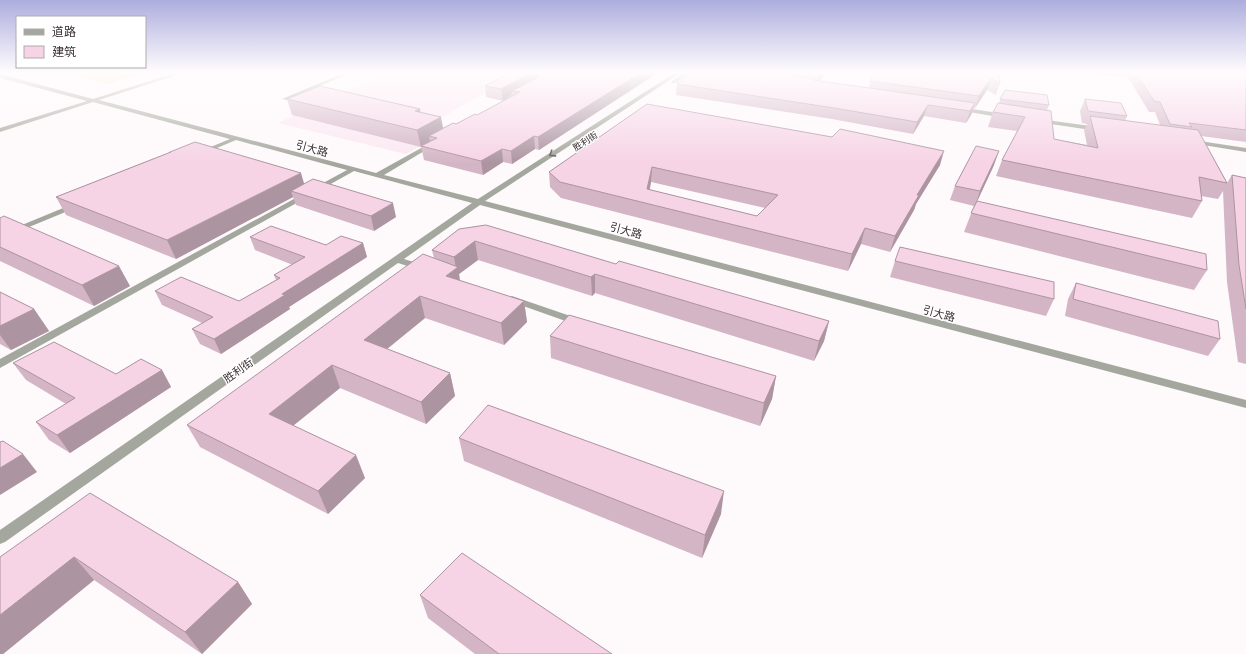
<svg xmlns="http://www.w3.org/2000/svg" width="1246" height="654" viewBox="0 0 1246 654" font-family="Barlow,'Noto Sans SC',sans-serif">
  <style>
    .built { fill: #fbe7f1 }
    .green { fill: #dbee9f }
    .lines { fill: none; stroke-linecap: round; stroke-linejoin: round }
    .minor { fill: #a4a79d; fill-rule: evenodd }
    .wall { fill: #d4b5c5; fill-rule: evenodd }
    .shaded-wall { fill: #ac94a0 }
    .building { fill: #f6d3e5; stroke: #ac94a0; fill-rule: evenodd }
    .oneway { stroke: #635e5d }
    .labels { text-anchor: middle; dominant-baseline: central; stroke-width: 3; stroke-linejoin: round; paint-order: stroke }
    .far-street-label { font-size: 9px; fill: #382e33; stroke: #fff }
    .street-label { font-size: 11px; fill: #382e33; stroke: #fff }
  </style>
  <rect width="100%" height="100%" fill="#fef9fb"/>
  <!-- built -->
  <path class="built" d="M391,72H528L506,81L430,124L452,129L406,154L278,123L295,115L291,113Z"/>
  <!-- green -->
  <path class="green" d="M62,72H147L108,84Z"/>
  <g class="lines">
    <!-- minor -->
    <g class="minor">
      <path d="M178,72H186L99,100L376,173L432,142H436V144L384,175L478,199L676,72H682L485,201L1246,400V408L480,205L404,259L426,266L427,268L426,270H420L398,263L5,542L0,544V530L472,203L354,171L0,368V359L347,170L236,140L205,153H201V151L230,139L93,102L0,132V128L87,101L0,78V74L93,99Z"/>
      <path d="M346,72H353L287,100L282,99Z"/>
      <path d="M686,72H692L676,83H672V81Z"/>
      <path d="M959,107L1005,114L1008,116L1005,118L957,110L956,109Z"/>
      <path d="M1039,119L1098,127L1101,129L1098,131L1037,122L1036,121Z"/>
      <path d="M1193,140L1246,148V152L1191,143V141Z"/>
      <path d="M73,204H76L80,206L0,239V234Z"/>
      <path d="M512,296L582,320L583,322L578,325L574,324L509,301L507,299L509,297Z"/>
    </g>
  </g>
  <!-- wall -->
  <g class="wall">
    <path d="M559,72H659L539,150L535,149L512,164L503,162L483,175L424,160L421,146L430,141L421,147L292,115L287,99L421,112L443,129L456,124L477,115L512,96V95L503,101L486,97L485,86L539,77Z"/>
    <path d="M695,72H824L823,77L820,81L869,88L870,81L999,72L1000,83L996,95L987,90L975,108H974L971,115L966,123L924,116L913,134L832,119L676,95L677,84Z"/>
    <path d="M1061,72H1246V142L1201,136L1227,183L1232,175L1246,178V364L1238,362L1227,282L1223,191L1218,199L1201,196L1202,201L1192,218L996,176L1002,160L1017,131L988,127L993,112L999,104L1000,99L1049,105L1047,110L1054,139L1087,145L1084,130L1087,124L1082,123L1080,111L1085,99L1127,116L1125,121L1160,125L1155,112H1149L1128,77Z"/>
    <path d="M647,104L940,165L916,204L914,210L890,252L861,244L848,271L561,198L550,187L549,172ZM651,182L765,208L757,216L650,190Z"/>
    <path d="M170,152L304,184L396,217L374,231L296,205L293,197L176,259L66,215L56,197Z"/>
    <path d="M994,165L977,201L1207,270L1194,290L964,232L974,206L950,200L955,186Z"/>
    <path d="M0,218L130,286L94,306L0,261Z"/>
    <path d="M459,229L616,264L829,321L824,341L814,361L595,293L592,296L478,260L459,274L460,281L524,301L527,322L504,345L425,318L387,349L450,373L455,396L426,424L340,388L293,426L365,478L328,514L200,447L187,425L434,258L432,250Z"/>
    <path d="M250,237L326,245L363,243L367,257L289,307L290,309L221,354L200,344L192,329L202,323L162,305L155,291L239,301L276,280L274,275L293,265L255,250Z"/>
    <path d="M895,261L1054,299L1046,316L890,277Z"/>
    <path d="M1076,283L1220,339L1208,356L1065,316L1068,299Z"/>
    <path d="M0,292L34,309L49,331L11,350L0,344Z"/>
    <path d="M550,336L776,376L772,399L760,426L551,358Z"/>
    <path d="M13,363L116,374L162,370L171,387L70,453L49,440L36,422L66,404L26,380Z"/>
    <path d="M459,438L721,514L702,558L464,461Z"/>
    <path d="M90,493L238,582L252,604L202,654L94,580L3,654Z"/>
    <path d="M420,595L612,654H475L428,618Z"/>
  </g>
  <!-- shaded-wall -->
  <g class="shaded-wall">
    <path d="M533,72H538L539,81L512,91V95L503,101L501,89Z"/>
    <path d="M642,72H659L539,150L538,137Z"/>
    <path d="M820,72H824L823,77L817,84L819,73Z"/>
    <path d="M991,78L987,90L975,108L979,96Z"/>
    <path d="M975,103L971,115L966,123L970,111Z"/>
    <path d="M928,105L924,116L913,134L917,122Z"/>
    <path d="M420,109L423,125L415,111Z"/>
    <path d="M441,117L444,133L429,136L430,141L421,147L417,130Z"/>
    <path d="M534,136L535,149L512,164L511,151Z"/>
    <path d="M502,149L503,162L483,175L481,161Z"/>
    <path d="M944,151L940,165L916,204L914,210L890,252L895,236L917,195Z"/>
    <path d="M999,151L994,165L975,206L980,191Z"/>
    <path d="M652,167L651,182L646,204L647,189Z"/>
    <path d="M301,173L306,190L291,191L293,197L176,259L167,240Z"/>
    <path d="M393,203L396,217L374,231L371,216Z"/>
    <path d="M865,228L861,244L848,271L852,254Z"/>
    <path d="M475,241L478,260L459,274L461,288L446,276L456,269L454,257Z"/>
    <path d="M363,243L367,257L289,307L290,309L221,354L214,339L282,294Z"/>
    <path d="M119,266L130,286L94,306L82,285Z"/>
    <path d="M595,274V293L592,296L591,277Z"/>
    <path d="M420,296L425,318L371,362L364,340Z"/>
    <path d="M524,301L527,322L504,345L501,323Z"/>
    <path d="M34,309L49,331L11,350L0,335V326Z"/>
    <path d="M829,321L824,341L814,361L819,341Z"/>
    <path d="M332,365L340,388L279,437L269,414Z"/>
    <path d="M162,370L171,387L70,453L57,435Z"/>
    <path d="M450,373L455,396L426,424L421,402Z"/>
    <path d="M776,376L772,399L760,426L764,403Z"/>
    <path d="M23,454L37,472L0,495V468Z"/>
    <path d="M356,455L365,478L328,514L318,491Z"/>
    <path d="M724,491L721,514L702,558L705,535Z"/>
    <path d="M74,557L94,580L3,654H0V615Z"/>
    <path d="M238,582L252,604L202,654L185,632Z"/>
  </g>
  <!-- building -->
  <g class="building">
    <path d="M512,72H533L501,89L485,86Z"/>
    <path d="M548,72L557,73L559,72H642L538,137L534,136L511,151L502,149L481,161L421,146L437,138L429,136L453,123L456,124L475,114L477,115L520,92L512,91Z"/>
    <path d="M695,72H773L815,79L813,80L975,103L970,111L928,105L917,122L834,108L677,84Z"/>
    <path d="M874,72H999L1000,83L991,78L979,96L870,81Z"/>
    <path d="M1135,72H1246V130L1189,123L1192,127L1170,124L1160,102L1154,101Z"/>
    <path d="M320,86L420,109L415,111L441,117L417,130L287,99Z"/>
    <path d="M1005,90L1047,95L1049,105L1000,99Z"/>
    <path d="M1085,99L1121,103L1127,116L1088,111Z"/>
    <path d="M998,103L1051,111L1054,139L1098,148L1090,116L1198,130L1227,183L1199,177L1202,201L1002,160L1025,117L993,112Z"/>
    <path d="M647,104L832,137L840,129L944,151L917,195H919L895,236L865,228L852,254L560,182L549,172ZM652,167L778,195L757,216L647,189Z"/>
    <path d="M195,142L301,173L167,240L56,197L171,152H170Z"/>
    <path d="M976,146L999,151L980,191L955,186Z"/>
    <path d="M1232,175L1246,178V309L1239,265Z"/>
    <path d="M313,179L393,203L371,216L291,191Z"/>
    <path d="M977,201L1206,254L1207,270L971,213Z"/>
    <path d="M4,216L119,266L82,285L0,247V218Z"/>
    <path d="M486,225L616,264L619,261L829,321L819,341L595,274L591,277L475,241L454,257L432,250L459,229Z"/>
    <path d="M271,226L326,245L341,236L363,243L282,294L285,295L214,339L192,329L213,317L155,291L181,277L239,301L280,278L274,275L305,257L250,237Z"/>
    <path d="M900,247L1054,282V299L895,261Z"/>
    <path d="M423,254L458,267L446,276L524,301L501,323L420,296L364,340L450,373L421,402L332,365L269,414L356,455L318,491L187,425Z"/>
    <path d="M1076,283L1218,321L1220,339L1073,299Z"/>
    <path d="M0,292L34,309L0,326Z"/>
    <path d="M569,315L776,376L764,403L550,336Z"/>
    <path d="M54,342L116,374L141,359L162,370L57,435L36,422L75,398L13,363Z"/>
    <path d="M488,405L724,491L705,535L459,438Z"/>
    <path d="M3,441L23,454L0,468V442Z"/>
    <path d="M90,493L238,582L185,632L74,557L0,615V557Z"/>
    <path d="M462,553L612,654H499L420,595Z"/>
  </g>
  <!-- one-way arrows -->
  <defs><path id="oneway-chevron" d="M-2-3.5L2.5 0L-2 3.5" fill="none" stroke-width="1.6" stroke-linecap="round" stroke-linejoin="round"/></defs>
  <use class="oneway" href="#oneway-chevron" transform="translate(552 154) rotate(147)"/>
  <!-- sky -->
  <linearGradient id="sky" x2="0" y2="1"><stop stop-color="#adadde"/><stop offset="0.44" stop-color="#fffcfd"/><stop offset="1" stop-color="#fffcfd" stop-opacity="0"/></linearGradient>
  <rect width="1246" height="164" fill="url(#sky)"/>
  <g class="labels">
    <!-- far-street labels -->
    <g class="far-street-label">
      <text transform="translate(585 141) rotate(-33)">胜利街</text>
    </g>
    <!-- street labels -->
    <g class="street-label">
      <text transform="translate(312 148) rotate(15)">引大路</text>
      <text transform="translate(626 230) rotate(15)">引大路</text>
      <text transform="translate(939 313) rotate(15)">引大路</text>
      <text transform="translate(238 370) rotate(-35)">胜利街</text>
    </g>
  </g>
  <!-- legend -->
  <rect x="16" y="16" width="130" height="52" fill="#ffffff" stroke="#afabad"/>
  <rect x="24" y="29" width="20" height="6" fill="#a4a79d" stroke="#afabad"/>
  <text x="52" y="36" font-size="12" fill="#382e33">道路</text>
  <rect x="24" y="46" width="20" height="12" fill="#f6d3e5" stroke="#afabad"/>
  <text x="52" y="56" font-size="12" fill="#382e33">建筑</text>
</svg>
